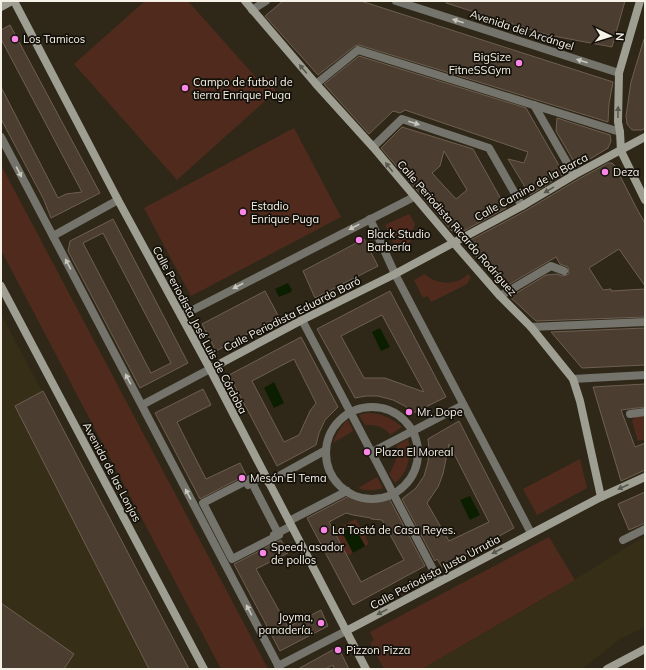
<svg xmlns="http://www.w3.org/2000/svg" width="646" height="670" viewBox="0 0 646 670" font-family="Mulish,sans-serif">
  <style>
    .built { fill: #372e17 }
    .green { fill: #502b1d }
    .water { fill: #0b1f00 }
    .building { fill: #4b3d30; stroke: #6e5f51; fill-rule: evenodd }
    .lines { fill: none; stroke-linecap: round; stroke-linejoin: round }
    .street { stroke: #74746c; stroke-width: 8 }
    .secondary { stroke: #9e9f92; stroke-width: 8 }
    .oneway { fill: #c9c6bd }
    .oneway2 { fill: #59584e }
    .poi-dot { fill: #fa87e7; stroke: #14110a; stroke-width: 1.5 }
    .labels { text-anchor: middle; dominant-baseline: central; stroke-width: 3.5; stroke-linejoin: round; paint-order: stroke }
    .street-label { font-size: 11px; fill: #f7f2e8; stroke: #14110a }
    .poi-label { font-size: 11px; fill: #f7f2e8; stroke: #14110a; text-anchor: start }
  </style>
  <rect width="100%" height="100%" fill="#2f2818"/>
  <!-- built -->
  <g class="built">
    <path d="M1,314L188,669H1Z"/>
    <path d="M645,536V627L620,639L582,669H422L550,595Z"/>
  </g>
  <!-- green -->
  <g class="green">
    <path d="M145,1H188L259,81L265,75L274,84L275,92L177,180L74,64Z"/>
    <path d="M294,128L341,217L191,296L144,208Z"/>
    <path d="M1,165L268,669H221L1,250Z"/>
    <path d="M409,214L415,224L411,234L410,246L398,253L385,225Z"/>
    <path d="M425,274C435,285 458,286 468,274L471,277L467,284L431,302L428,296L423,298L414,280Z"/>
    <path d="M367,413C382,413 391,418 402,427L390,435C384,426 376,425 365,425L359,415Z"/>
    <path d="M645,416V439L638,441L632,421L635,417Z"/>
    <path d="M348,420L353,431L333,443C337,433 340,427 348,420Z"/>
    <path d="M408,439C412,456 408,472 395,483L389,474C395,465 398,457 397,445Z"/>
    <path d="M580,459L587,488L537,515L523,489Z"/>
    <path d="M377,477L383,488C375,491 366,491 358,488Z"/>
    <path d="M356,519L369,544L365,546L354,525L342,531L353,553L347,556L334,530Z"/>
    <path d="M549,537L575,580L422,669H384L370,643L374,640L370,632Z"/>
  </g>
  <!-- water -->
  <g class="water">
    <path d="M288,283L292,290L291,292L279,297L275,289Z"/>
    <path d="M380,328L390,347L381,351L372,332Z"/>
    <path d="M274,382L284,403L274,408L264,388Z"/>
    <path d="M470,496L480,515L470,520L460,500Z"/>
    <path d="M354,525L365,546L353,553L342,532Z"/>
  </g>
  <!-- building -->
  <g class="building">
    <path d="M283,1H361L613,82L609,104L608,122L359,45L355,46L318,75L265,16Z"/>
    <path d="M446,1H625L612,47L548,35L446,3Z"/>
    <path d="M10,25L100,193L51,218L43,198L1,119V87L58,198L66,194L82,192L1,39V30Z"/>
    <path d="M644,39H645V128L642,130H632L627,124L626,116L631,82Z"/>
    <path d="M359,56L526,108L564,174L530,195L508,159L524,163L528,152L405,110L400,113L393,111L369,134L324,84Z"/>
    <path d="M557,118L610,135L611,141L608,148L577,167L556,131Z"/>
    <path d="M402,127L473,149L506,208L460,233L452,231L381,148ZM444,151L467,190L456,199L432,173L440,166Z"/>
    <path d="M608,163H612L615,166L638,211L645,223V286L619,249L589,268L603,290L611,289V291L645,289V317L536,321L510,297L546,275L557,274L562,276L567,275L569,273L568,267L560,264L556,257L503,288L465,243L525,211L577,180Z"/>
    <path d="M113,219L188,363L140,388L68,251L70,241ZM103,233L171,363L151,373L83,243Z"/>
    <path d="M364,239L378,266L315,298L303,271Z"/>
    <path d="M265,291L279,317L216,351L202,324Z"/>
    <path d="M390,291L446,397L413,413L405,406L393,400L378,396H366L355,398L317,329ZM382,315L424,392L385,378H364L341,336Z"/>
    <path d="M645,328V365L582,368L551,332Z"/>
    <path d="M301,337L338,407L325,420L319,433L316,445L277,466L229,375ZM294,359L316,403L310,411L299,435L284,442L252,381Z"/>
    <path d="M645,384V407L621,410L635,447L645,443V470L621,481L593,387Z"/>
    <path d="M203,389L211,405L177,422L185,438L206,479L240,463L246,475L200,499L155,413Z"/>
    <path d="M43,391L189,669H149L15,406Z"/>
    <path d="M459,421L514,528L442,567L437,559L435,561L402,499L416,488L424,476L428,462L429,451L428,439ZM449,444L489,522L449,541L427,503L438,487L443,474Z"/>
    <path d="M645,492V523L629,530L618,504Z"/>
    <path d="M349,496L370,501L389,498L425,566L353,605L307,518ZM346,513L353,515L371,518V519L382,520L404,560L361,582L329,522Z"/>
    <path d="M281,540L288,553L256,569L288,627L321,610L328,626L280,651L234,564Z"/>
    <path d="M1,603L74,654L64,669H1Z"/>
    <path d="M338,647L349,669H334L333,665L325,669H298Z"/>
  </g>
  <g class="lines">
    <!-- street -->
    <g class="street">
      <path d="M396,1L619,73"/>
      <path d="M252,10L266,1"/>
      <path d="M316,84L358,50L620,132"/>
      <path d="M534,105L574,175"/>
      <path d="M1,137L280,669"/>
      <path d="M373,147L402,119L489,148L522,206"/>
      <path d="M370,219L395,274L531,533"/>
      <path d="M53,236L118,200"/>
      <path d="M500,296L551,266L564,271"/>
      <path d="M181,316L414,197"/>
      <path d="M302,320L439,581"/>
      <path d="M531,327L645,322"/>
      <path d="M573,379L645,375"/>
      <path d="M142,405L210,369"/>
      <circle cx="372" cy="453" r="46"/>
      <path d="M630,414L645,412"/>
      <path d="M372,452L463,405"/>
      <path d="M250,479L279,535L232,559L203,503Z"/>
      <path d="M268,482L326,450"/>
      <path d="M248,485L265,476"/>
      <path d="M289,521L347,491"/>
      <path d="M274,535L291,526"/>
      <path d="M623,540L645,529"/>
      <path d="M278,666L346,631"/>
    </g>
    <!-- secondary -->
    <g class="secondary">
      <path d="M14,1L118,200L210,369L366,669"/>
      <path d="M245,1L316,84L373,147L453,242L500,296L531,327L573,379L580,401L601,497"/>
      <path d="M640,1L619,73L618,122L620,132L621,151L645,200"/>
      <path d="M1,7L12,1"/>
      <path d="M1,286L204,669"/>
      <path d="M210,369L302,320L395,274L522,206L574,175L645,137"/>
      <path d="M346,631L601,497L645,477"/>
      <path d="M607,669L645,649"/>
    </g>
  </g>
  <!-- one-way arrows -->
  <defs><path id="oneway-solid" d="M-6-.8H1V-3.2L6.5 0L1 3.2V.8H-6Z"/></defs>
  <g class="oneway">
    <use href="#oneway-solid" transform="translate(458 21) rotate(-162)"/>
    <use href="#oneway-solid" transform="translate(582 61) rotate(-162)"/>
    <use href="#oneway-solid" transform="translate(414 123) rotate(18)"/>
    <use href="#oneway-solid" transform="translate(19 172) rotate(62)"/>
    <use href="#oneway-solid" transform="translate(354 227) rotate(153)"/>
    <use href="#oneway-solid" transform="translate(68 264) rotate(-118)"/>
    <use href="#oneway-solid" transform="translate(238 286) rotate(153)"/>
    <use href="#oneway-solid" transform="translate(128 379) rotate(-118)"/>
    <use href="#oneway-solid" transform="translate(188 494) rotate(-118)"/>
    <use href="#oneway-solid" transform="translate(249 610) rotate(-118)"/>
  </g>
  <g class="oneway2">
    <use href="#oneway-solid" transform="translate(303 69) rotate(-130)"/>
    <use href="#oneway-solid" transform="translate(618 112) rotate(-89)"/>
    <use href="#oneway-solid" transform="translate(389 167) rotate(-129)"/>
    <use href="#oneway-solid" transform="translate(549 190) rotate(149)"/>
    <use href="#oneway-solid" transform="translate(623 487) rotate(156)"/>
    <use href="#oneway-solid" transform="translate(497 551) rotate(152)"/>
    <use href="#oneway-solid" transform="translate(382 612) rotate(152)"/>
  </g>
  <!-- markers -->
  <g class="poi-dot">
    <circle cx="15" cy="39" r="4"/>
    <circle cx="519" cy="63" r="4"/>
    <circle cx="185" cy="88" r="4"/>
    <circle cx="605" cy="172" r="4"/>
    <circle cx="243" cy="212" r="4"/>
    <circle cx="359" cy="240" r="4"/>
    <circle cx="409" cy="412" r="4"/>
    <circle cx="367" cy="452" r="4"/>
    <circle cx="242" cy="478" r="4"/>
    <circle cx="324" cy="530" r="4"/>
    <circle cx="263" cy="553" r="4"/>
    <circle cx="321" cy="623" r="4"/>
    <circle cx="338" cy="650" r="4"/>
  </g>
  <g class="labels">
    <!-- street labels -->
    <g class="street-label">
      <text transform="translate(522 30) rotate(18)">Avenida del Arcángel</text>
      <text transform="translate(531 187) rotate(-29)">Calle Camino de la Barca</text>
      <text transform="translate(457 228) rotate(49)">Calle Periodista Ricardo Rodríguez</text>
      <text transform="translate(292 314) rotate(-27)">Calle Periodista Eduardo Baró</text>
      <text transform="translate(200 330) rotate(62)">Calle Periodista José Luis de Córdoba</text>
      <text transform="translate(112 472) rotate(62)">Avenida de las Lonjas</text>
      <text transform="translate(435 572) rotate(-28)">Calle Periodista Justo Urrutia</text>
    </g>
    <!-- poi labels -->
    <g class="poi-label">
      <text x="23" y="39">Los Tamicos</text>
      <text x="511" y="57" text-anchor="end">BigSize<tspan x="511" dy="13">FitneSSGym</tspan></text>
      <text x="193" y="82">Campo de futbol de<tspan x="193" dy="13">tierra Enrique Puga</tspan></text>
      <text x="613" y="172">Deza</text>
      <text x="251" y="206">Estadio<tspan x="251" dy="13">Enrique Puga</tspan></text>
      <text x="367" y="234">Black Studio<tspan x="367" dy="13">Barbería</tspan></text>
      <text x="417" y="412">Mr. Dope</text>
      <text x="375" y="452">Plaza El Moreal</text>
      <text x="250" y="478">Mesón El Tema</text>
      <text x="332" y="530">La Tostá de Casa Reyes.</text>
      <text x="271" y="547">Speed, asador<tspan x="271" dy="13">de pollos</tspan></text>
      <text x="313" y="617" text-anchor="end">Joyma,<tspan x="313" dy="13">panadería.</tspan></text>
      <text x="346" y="650">Pizzon Pizza</text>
    </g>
  </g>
  <!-- border -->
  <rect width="646" height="670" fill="none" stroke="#f7f2e8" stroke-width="4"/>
  <!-- north arrow -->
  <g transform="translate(610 36) rotate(94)" stroke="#14110a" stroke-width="3" paint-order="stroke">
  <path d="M0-3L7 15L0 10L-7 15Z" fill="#f7f2e8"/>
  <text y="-6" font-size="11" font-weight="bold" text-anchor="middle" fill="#f7f2e8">N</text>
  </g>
</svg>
